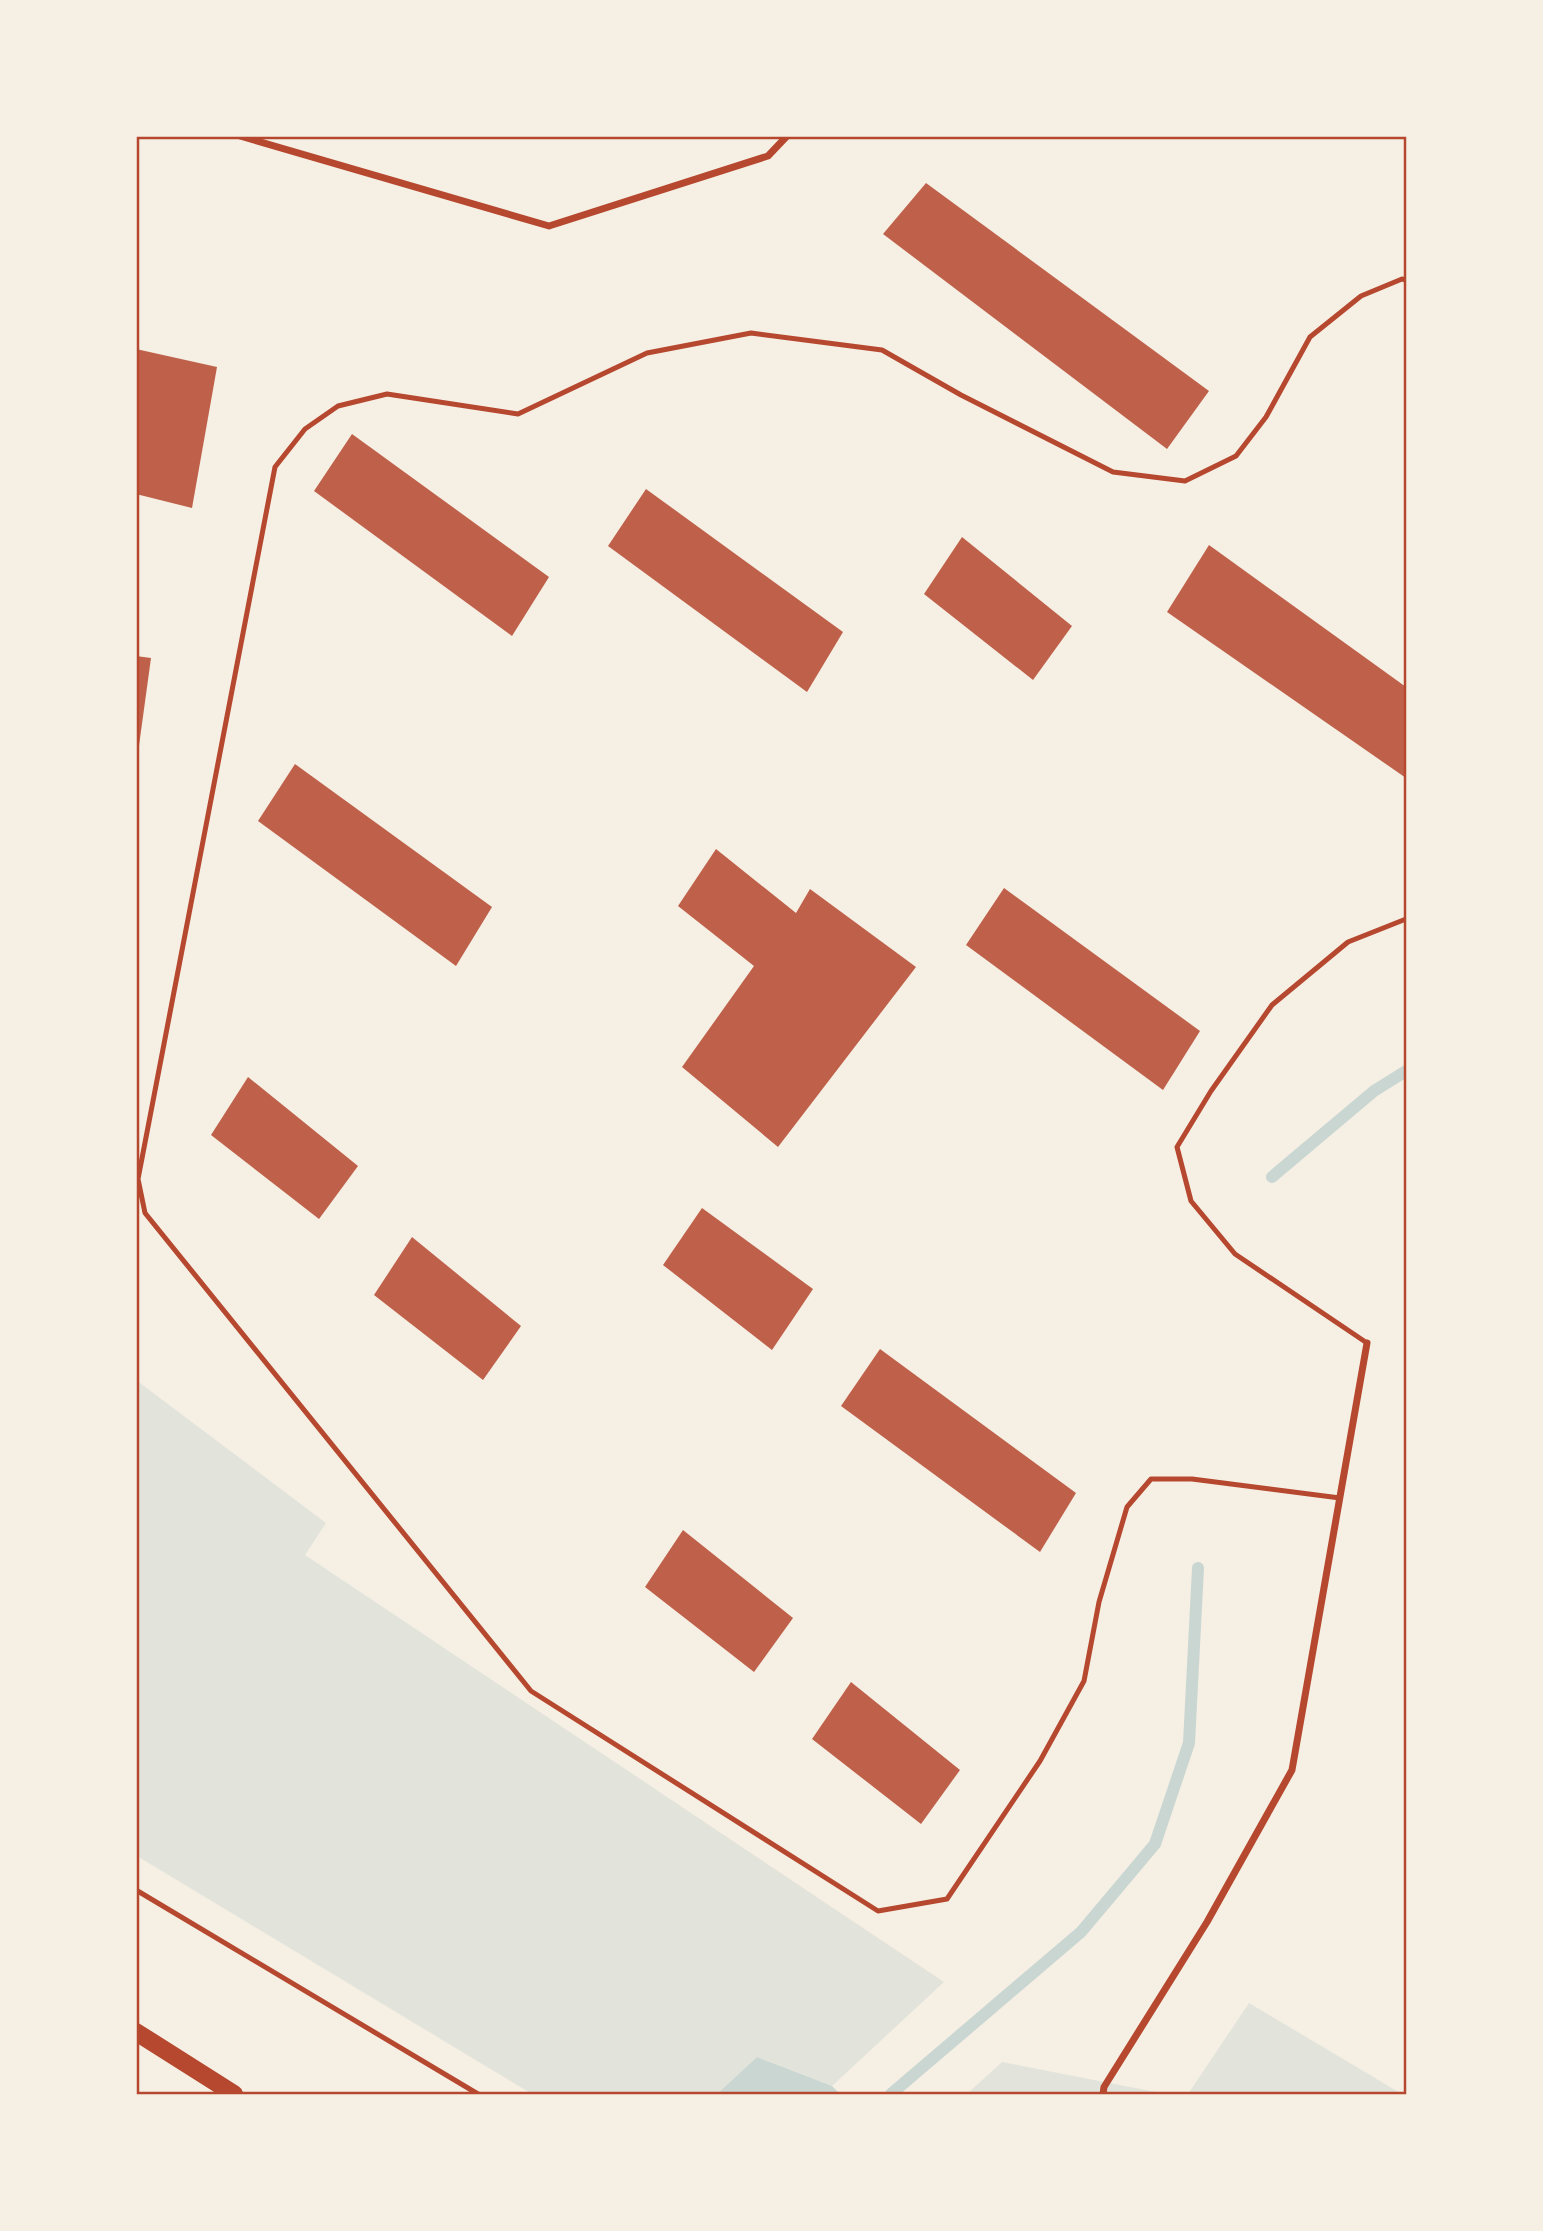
<svg xmlns="http://www.w3.org/2000/svg" width="1543" height="2231" viewBox="0 0 1543 2231" font-family="Rubik,sans-serif">
  <style>
    .green { fill: #e2e4dc }
    .water { fill: #c9d6d2 }
    .lines { fill: none; stroke-linecap: round; stroke-linejoin: round }
    .stream { stroke: #c9d6d2; stroke-width: 12 }
    .building { fill: #bf614a }
    .service { stroke: #b5482f; stroke-width: 5 }
    .minor { stroke: #b5482f; stroke-width: 7 }
    .primary { stroke: #b5482f; stroke-width: 18 }
    .neatline { fill: none; stroke: #b5482f; stroke-width: 2.5 }
  </style>
  <rect width="100%" height="100%" fill="#f6efe4"/>
  <!-- green -->
  <g class="green">
    <path d="M136,1380L326,1523L305,1555L944,1982L832,2086L757,2057L717,2094H532L137,1856Z"/>
    <path d="M1249,2003L1402,2094H1188Z"/>
    <path d="M1002,2062L1166,2094H967Z"/>
  </g>
  <!-- water -->
  <path class="water" d="M757,2057L832,2086L840,2094H717Z"/>
  <g class="lines">
    <!-- stream -->
    <g class="stream">
      <path d="M1272,1177L1374,1091L1406,1071"/>
      <path d="M891,2094L1081,1932L1155,1844L1189,1743L1198,1568"/>
    </g>
  </g>
  <!-- building -->
  <g class="building">
    <path d="M926,183L1209,391L1167,449L883,234Z"/>
    <path d="M136,349L217,367L192,508L136,494Z"/>
    <path d="M352,434L549,577L512,636L314,491Z"/>
    <path d="M646,489L843,632L807,692L608,546Z"/>
    <path d="M962,537L1072,626L1033,680L924,594Z"/>
    <path d="M1209,545L1406,687V778L1167,612Z"/>
    <path d="M136,656L151,658L138,753H136Z"/>
    <path d="M295,764L492,907L456,966L258,821Z"/>
    <path d="M716,849L796,913L810,889L916,967L778,1147L682,1067L754,966L678,906Z"/>
    <path d="M1004,888L1200,1031L1163,1090L966,945Z"/>
    <path d="M248,1077L358,1166L319,1219L211,1135Z"/>
    <path d="M702,1208L813,1289L772,1350L663,1265Z"/>
    <path d="M412,1237L521,1326L483,1380L374,1295Z"/>
    <path d="M880,1349L1076,1493L1040,1552L841,1406Z"/>
    <path d="M683,1530L793,1618L754,1672L645,1587Z"/>
    <path d="M851,1682L960,1770L921,1824L812,1739Z"/>
  </g>
  <g class="lines">
    <!-- service -->
    <g class="service">
      <path d="M1367,1343L1235,1254L1191,1201L1177,1147L1211,1091L1272,1005L1348,942L1406,919"/>
      <path d="M1340,1498L1192,1479H1151L1127,1507L1099,1602L1084,1681L1040,1761L947,1899L878,1911L531,1691L145,1213L138,1179L275,467L305,429L338,406L387,394L518,414L647,353L751,333L882,350L961,395L1113,472L1185,481L1236,456L1266,417L1310,337L1361,296L1402,279L1406,280"/>
      <path d="M136,1890L478,2094"/>
    </g>
    <!-- minor -->
    <g class="minor">
      <path d="M240,136L549,226L768,156L787,136"/>
      <path d="M1103,2094L1104,2087L1207,1922L1292,1770L1367,1343"/>
    </g>
    <!-- primary -->
    <path class="primary" d="M136,2032L234,2094"/>
  </g>
  <!-- border -->
  <rect width="1543" height="2231" fill="none" stroke="#f6efe4" stroke-width="276"/>
  <rect x="138" y="138" width="1267" height="1955" class="neatline"/>
</svg>
